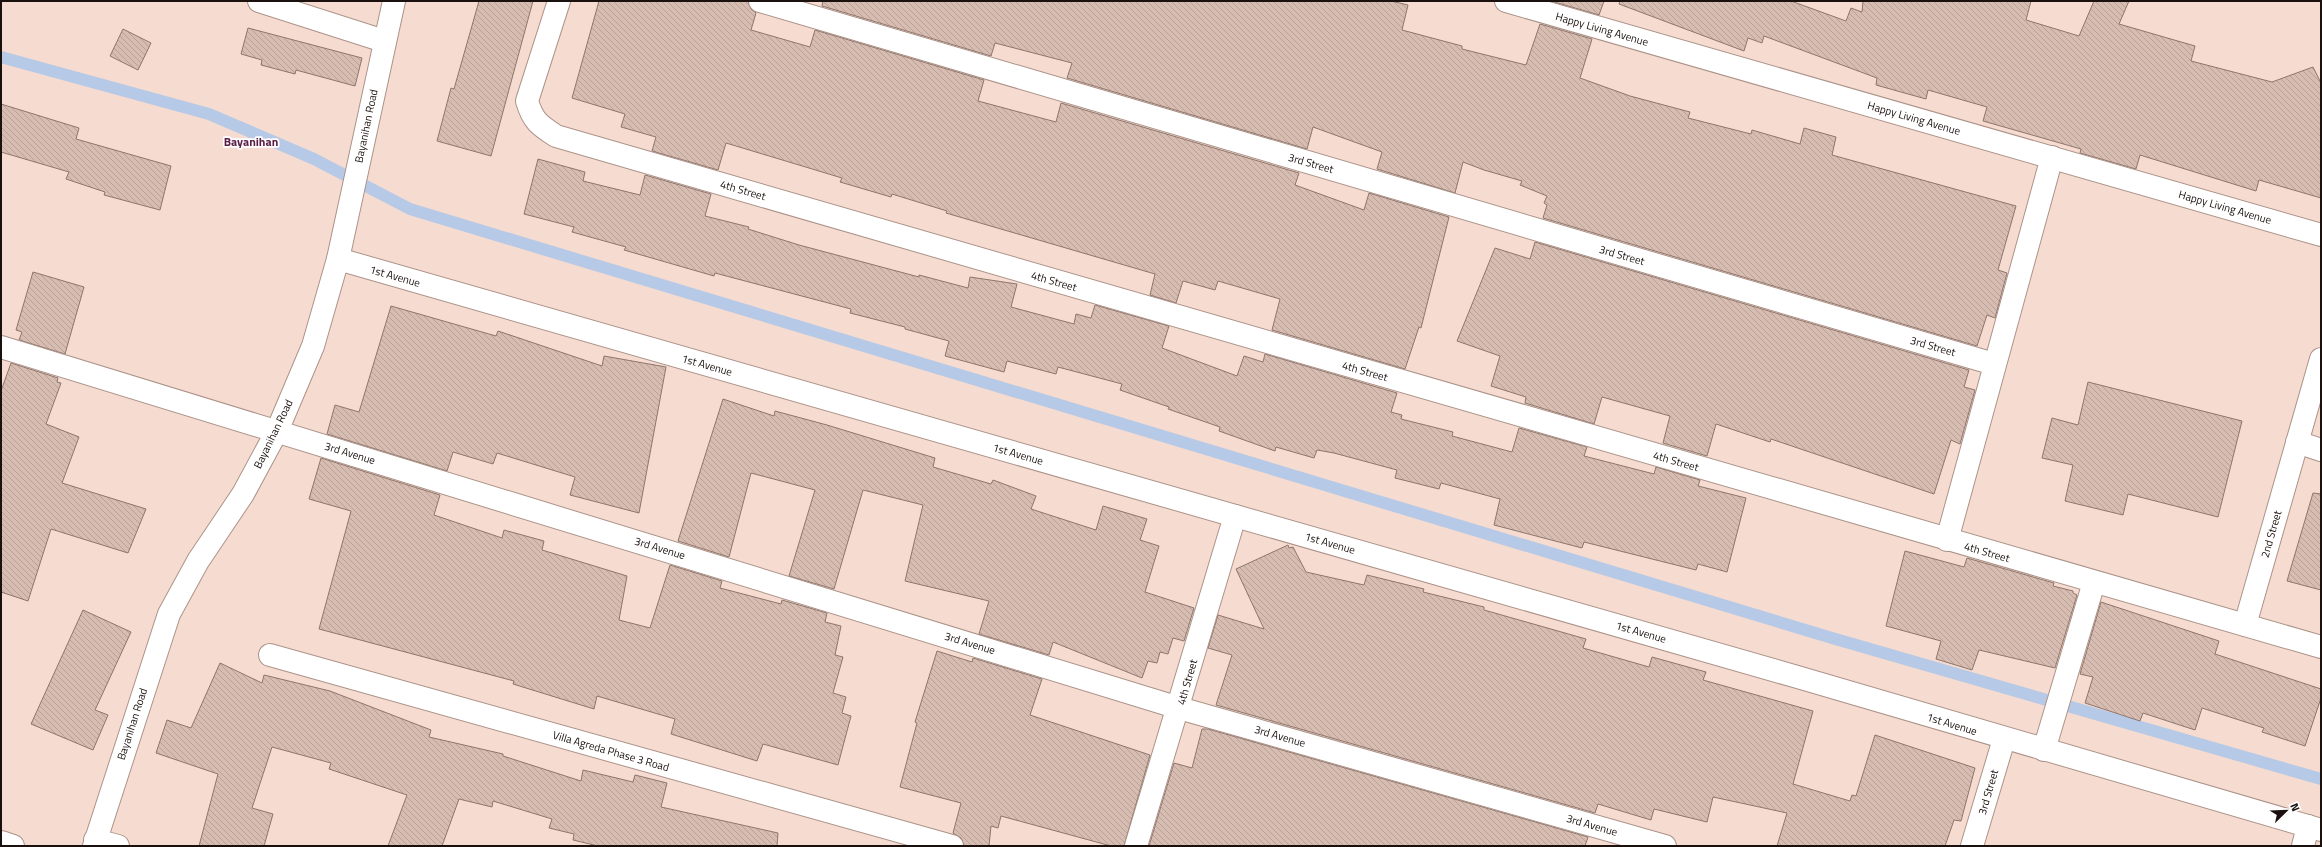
<svg xmlns="http://www.w3.org/2000/svg" width="2322" height="847" viewBox="0 0 2322 847" font-family="'Titillium Web',sans-serif">
  <style>
    .lines { fill: none; stroke-linecap: round; stroke-linejoin: round }
    .stream { stroke: #b6c9e6; stroke-width: 12 }
    .building { fill: url(#building-back-hatch); stroke: #8e766c }
    .minor-casing { stroke: #ac9389; stroke-width: 24 }
    .minor { stroke: #fff; stroke-width: 22 }
    .labels { text-anchor: middle; dominant-baseline: central; stroke-width: 3.5; stroke-linejoin: round; paint-order: stroke }
    .street-label { font-size: 11px; fill: #1a110e; stroke: #fff }
    .neighbourhood-label { font-size: 12px; font-weight: bold; fill: #5a2048; stroke: #fff }
  </style>
  <defs>
    <pattern id="building-back-hatch" width="6" height="6" patternUnits="userSpaceOnUse"><rect width="6" height="6" fill="#d7bcb1"/><path d="M-1 5l2 2M0 0l6 6M5-1l2 2" fill="none" stroke="#b8a197"/></pattern>
  </defs>
  <rect width="100%" height="100%" fill="#f6dbd0"/>
  <g class="lines">
    <!-- stream -->
    <path class="stream" d="M1,57L209,114L314,159L410,209L1832,638L2321,779"/>
  </g>
  <!-- building -->
  <g class="building">
    <path d="M479,1H533L491,156L437,141L451,88L454,89Z"/>
    <path d="M599,1H748L751,9L756,13L751,30L810,47L815,30L984,80L978,101L1056,122L1061,103L1299,173L1295,185L1364,210L1369,193L1449,217L1421,328L1419,327L1405,369L1272,330L1280,299L1218,281L1215,290L1183,281L1176,303L1150,295L1155,274L946,213L947,211L892,194L891,197L840,182L842,178L726,143L718,170L652,151L656,137L621,127L625,114L572,98Z"/>
    <path d="M823,1H1391L1408,5L1402,30L1462,46V49L1526,65L1540,24L1592,39L1580,78L1630,96L1690,112L1688,118L1751,134L1752,130L1800,144L1804,128L1836,137L1832,155L2016,206L1998,270L2007,273L1995,318L1987,315L1977,346L1543,218L1547,205L1544,203L1547,196L1520,185L1522,181L1484,170L1463,162L1455,193L1377,169L1382,152L1313,127L1307,149L1067,78L1072,63L995,43L991,56L822,6Z"/>
    <path d="M1551,1H1604L1599,15Z"/>
    <path d="M1620,1H1791L1846,21L1851,8L1862,12L1863,1H2031L2026,20L2079,36L2094,1H2129L2119,24L2195,46L2191,61L2272,82L2313,67L2321,83V198L2259,180L2256,191L2140,155L2136,169L2080,153L2081,149L1983,121L1987,107L1928,90L1926,99L1876,85L1877,78L1764,36L1762,43L1748,38L1744,51L1619,4Z"/>
    <path d="M248,28L362,58L355,86L296,70L295,74L261,65L262,60L241,54Z"/>
    <path d="M123,29L151,43L138,70L110,56Z"/>
    <path d="M1,104L79,128L76,139L171,166L160,210L104,195L105,192L66,179L69,172L1,152Z"/>
    <path d="M538,159L585,172L583,181L640,195L645,175L711,194L705,216L749,227L748,229L799,245L919,277V275L968,288L970,277L1017,284L1011,307L1074,324L1076,314L1091,318L1095,305L1169,326L1162,348L1237,376L1244,356L1263,362L1265,354L1397,393L1391,412L1402,415L1401,419L1453,432L1452,436L1512,452L1519,428L1587,447L1584,456L1654,474L1656,467L1700,480L1698,486L1746,498L1727,572L1698,564L1696,570L1584,542L1582,548L1494,525L1500,499L1441,483L1439,489L1395,478L1397,470L1334,453L1317,450L1314,458L1276,447L1275,451L1219,431L1220,427L1168,409L1169,407L1120,390L1122,384L1058,367L1056,374L1007,361L1004,372L945,356L949,341L905,329V327L850,313L851,309L798,295L715,273L714,276L624,250L626,247L572,232L574,227L524,214Z"/>
    <path d="M1535,242L1969,370L1964,387L1975,390L1960,444L1951,440L1934,494L1771,439L1770,442L1716,424L1707,456L1663,443L1670,416L1602,397L1594,424L1525,403L1526,397L1491,386L1500,356L1457,341L1495,248L1530,259Z"/>
    <path d="M33,272L84,287L65,354L19,340L22,332L16,330Z"/>
    <path d="M391,306L496,336L498,331L602,366L604,356L666,367L639,513L570,495L575,477L497,453L493,464L453,452L447,471L327,434L335,405L359,412Z"/>
    <path d="M11,363L58,378L57,382L61,383L46,424L79,437L62,483L146,509L128,553L51,529L28,601L1,592V391Z"/>
    <path d="M2088,382L2242,421L2218,517L2128,494L2123,515L2065,501L2073,465L2042,458L2052,418L2078,425Z"/>
    <path d="M723,399L774,416L775,411L827,425L935,458L933,467L991,484L993,480L1036,496L1031,509L1096,530L1103,506L1147,519L1140,540L1159,546L1145,592L1194,608L1184,641L1173,638L1168,654L1160,652L1157,663L1148,661L1142,678L1053,642L1049,655L979,634L989,601L905,581L923,505L863,490L834,589L789,576L815,490L751,473L729,557L678,541Z"/>
    <path d="M321,458L440,495L434,515L502,538L504,530L544,541L542,550L627,576L619,620L650,628L670,565L722,581L720,588L781,604L782,600L827,613L825,622L841,626L835,655L843,657L833,693L846,697L842,713L851,716L838,765L763,744L757,761L671,734L675,719L597,696L594,709L513,684L514,681L319,629L351,511L309,499Z"/>
    <path d="M2313,493L2321,494V590L2287,581Z"/>
    <path d="M1288,545L1289,548L1293,547L1306,572L1364,585L1367,575L1424,589L1423,592L1484,607V610L1586,639L1583,648L1649,667L1652,657L1706,672L1703,680L1813,711L1793,784L1850,801L1852,795L1856,796L1875,735L1975,768L1961,821L1954,820L1945,846H1777L1787,813L1713,797L1707,822L1654,809L1651,820L1598,804L1595,813L1216,705L1232,655L1208,648L1218,615L1264,629L1236,569Z"/>
    <path d="M1905,551L1964,567L1967,558L2054,583L2053,586L2073,591V593L2077,595L2055,668L1979,650L1972,670L1936,659L1941,641L1886,626Z"/>
    <path d="M2101,602L2219,641L2215,654L2321,689V698L2305,746L2262,732L2264,728L2202,708L2195,730L2143,713L2140,721L2085,703L2093,677L2080,674Z"/>
    <path d="M83,610L131,632L95,710L108,715L93,750L31,724Z"/>
    <path d="M937,651L972,662L973,658L1042,679L1030,715L1150,755L1124,846H1111L1001,816L998,828L991,826L989,846H964L961,838L953,833L961,803L900,787L917,723L915,722Z"/>
    <path d="M220,663L262,683L264,675L330,691L431,730L429,737L503,754V756L581,781L583,770L633,782L635,775L667,783L661,807L778,833L777,846H598L573,840L574,834L549,828L552,819L493,801L492,807L459,799L442,846H388L407,795L329,769L331,763L272,747L252,808L273,814L264,846H199L218,774L156,753L167,720L191,728Z"/>
    <path d="M1202,729H1208L1588,837L1585,846H1149L1174,763L1192,768Z"/>
  </g>
  <g class="lines">
    <defs>
      <g id="minor">
        <path d="M259,1L384,41"/>
        <path d="M559,1L527,101C533,121 539,125 556,136L2321,647"/>
        <path d="M760,1L1994,364"/>
        <path d="M1506,1L2321,235"/>
        <path d="M338,259L1794,676L2321,830"/>
        <path d="M1,347L1179,708L1665,846"/>
        <path d="M2297,442L2321,450"/>
        <path d="M1947,540L2052,157"/>
        <path d="M2245,625L2321,359"/>
        <path d="M270,655L952,846"/>
        <path d="M2044,750L2094,582"/>
        <path d="M95,840L118,846"/>
        <path d="M1,842L13,846"/>
        <path d="M94,846L169,614L198,561L243,494L277,431L313,346L338,259L394,1"/>
        <path d="M1136,846L1235,516"/>
        <path d="M1972,846L2004,739"/>
        <path d="M2303,846L2308,826"/>
      </g>
    </defs>
    <!-- minor casing -->
    <use href="#minor" class="minor-casing"/>
    <!-- minor -->
    <use href="#minor" class="minor"/>
  </g>
  <g class="labels">
    <!-- street labels -->
    <g class="street-label">
      <text transform="translate(1602 29) rotate(16)">Happy Living Avenue</text>
      <text transform="translate(1914 118) rotate(16)">Happy Living Avenue</text>
      <text transform="translate(366 126) rotate(-78)">Bayanihan Road</text>
      <text transform="translate(1311 163) rotate(16)">3rd Street</text>
      <text transform="translate(743 190) rotate(16)">4th Street</text>
      <text transform="translate(2225 207) rotate(16)">Happy Living Avenue</text>
      <text transform="translate(1622 255) rotate(16)">3rd Street</text>
      <text transform="translate(395 276) rotate(16)">1st Avenue</text>
      <text transform="translate(1054 281) rotate(16)">4th Street</text>
      <text transform="translate(1933 346) rotate(16)">3rd Street</text>
      <text transform="translate(707 365) rotate(16)">1st Avenue</text>
      <text transform="translate(1365 371) rotate(16)">4th Street</text>
      <text transform="translate(273 434) rotate(-64)">Bayanihan Road</text>
      <text transform="translate(350 453) rotate(17)">3rd Avenue</text>
      <text transform="translate(1018 454) rotate(16)">1st Avenue</text>
      <text transform="translate(1676 461) rotate(16)">4th Street</text>
      <text transform="translate(2271 534) rotate(-74)">2nd Street</text>
      <text transform="translate(1330 543) rotate(16)">1st Avenue</text>
      <text transform="translate(660 548) rotate(17)">3rd Avenue</text>
      <text transform="translate(1987 552) rotate(16)">4th Street</text>
      <text transform="translate(1641 632) rotate(16)">1st Avenue</text>
      <text transform="translate(970 643) rotate(17)">3rd Avenue</text>
      <text transform="translate(1187 682) rotate(-74)">4th Street</text>
      <text transform="translate(132 724) rotate(-72)">Bayanihan Road</text>
      <text transform="translate(1952 724) rotate(17)">1st Avenue</text>
      <text transform="translate(1280 736) rotate(16)">3rd Avenue</text>
      <text transform="translate(611 751) rotate(16)">Villa Agreda Phase 3 Road</text>
      <text transform="translate(1988 792) rotate(-74)">3rd Street</text>
      <text transform="translate(1592 825) rotate(16)">3rd Avenue</text>
    </g>
    <!-- neighbourhood labels -->
    <g class="neighbourhood-label">
      <text x="251" y="141">Bayanihan</text>
    </g>
  </g>
  <!-- border -->
  <rect width="2322" height="847" fill="none" stroke="#1a110e" stroke-width="4"/>
  <!-- north arrow -->
  <g transform="translate(2286 811) rotate(67)" stroke="#ffffff" stroke-width="3" paint-order="stroke">
  <path d="M0-3L7 15L0 10L-7 15Z" fill="#1a110e"/>
  <text y="-6" font-size="11" font-weight="bold" text-anchor="middle" fill="#1a110e">N</text>
  </g>
</svg>
